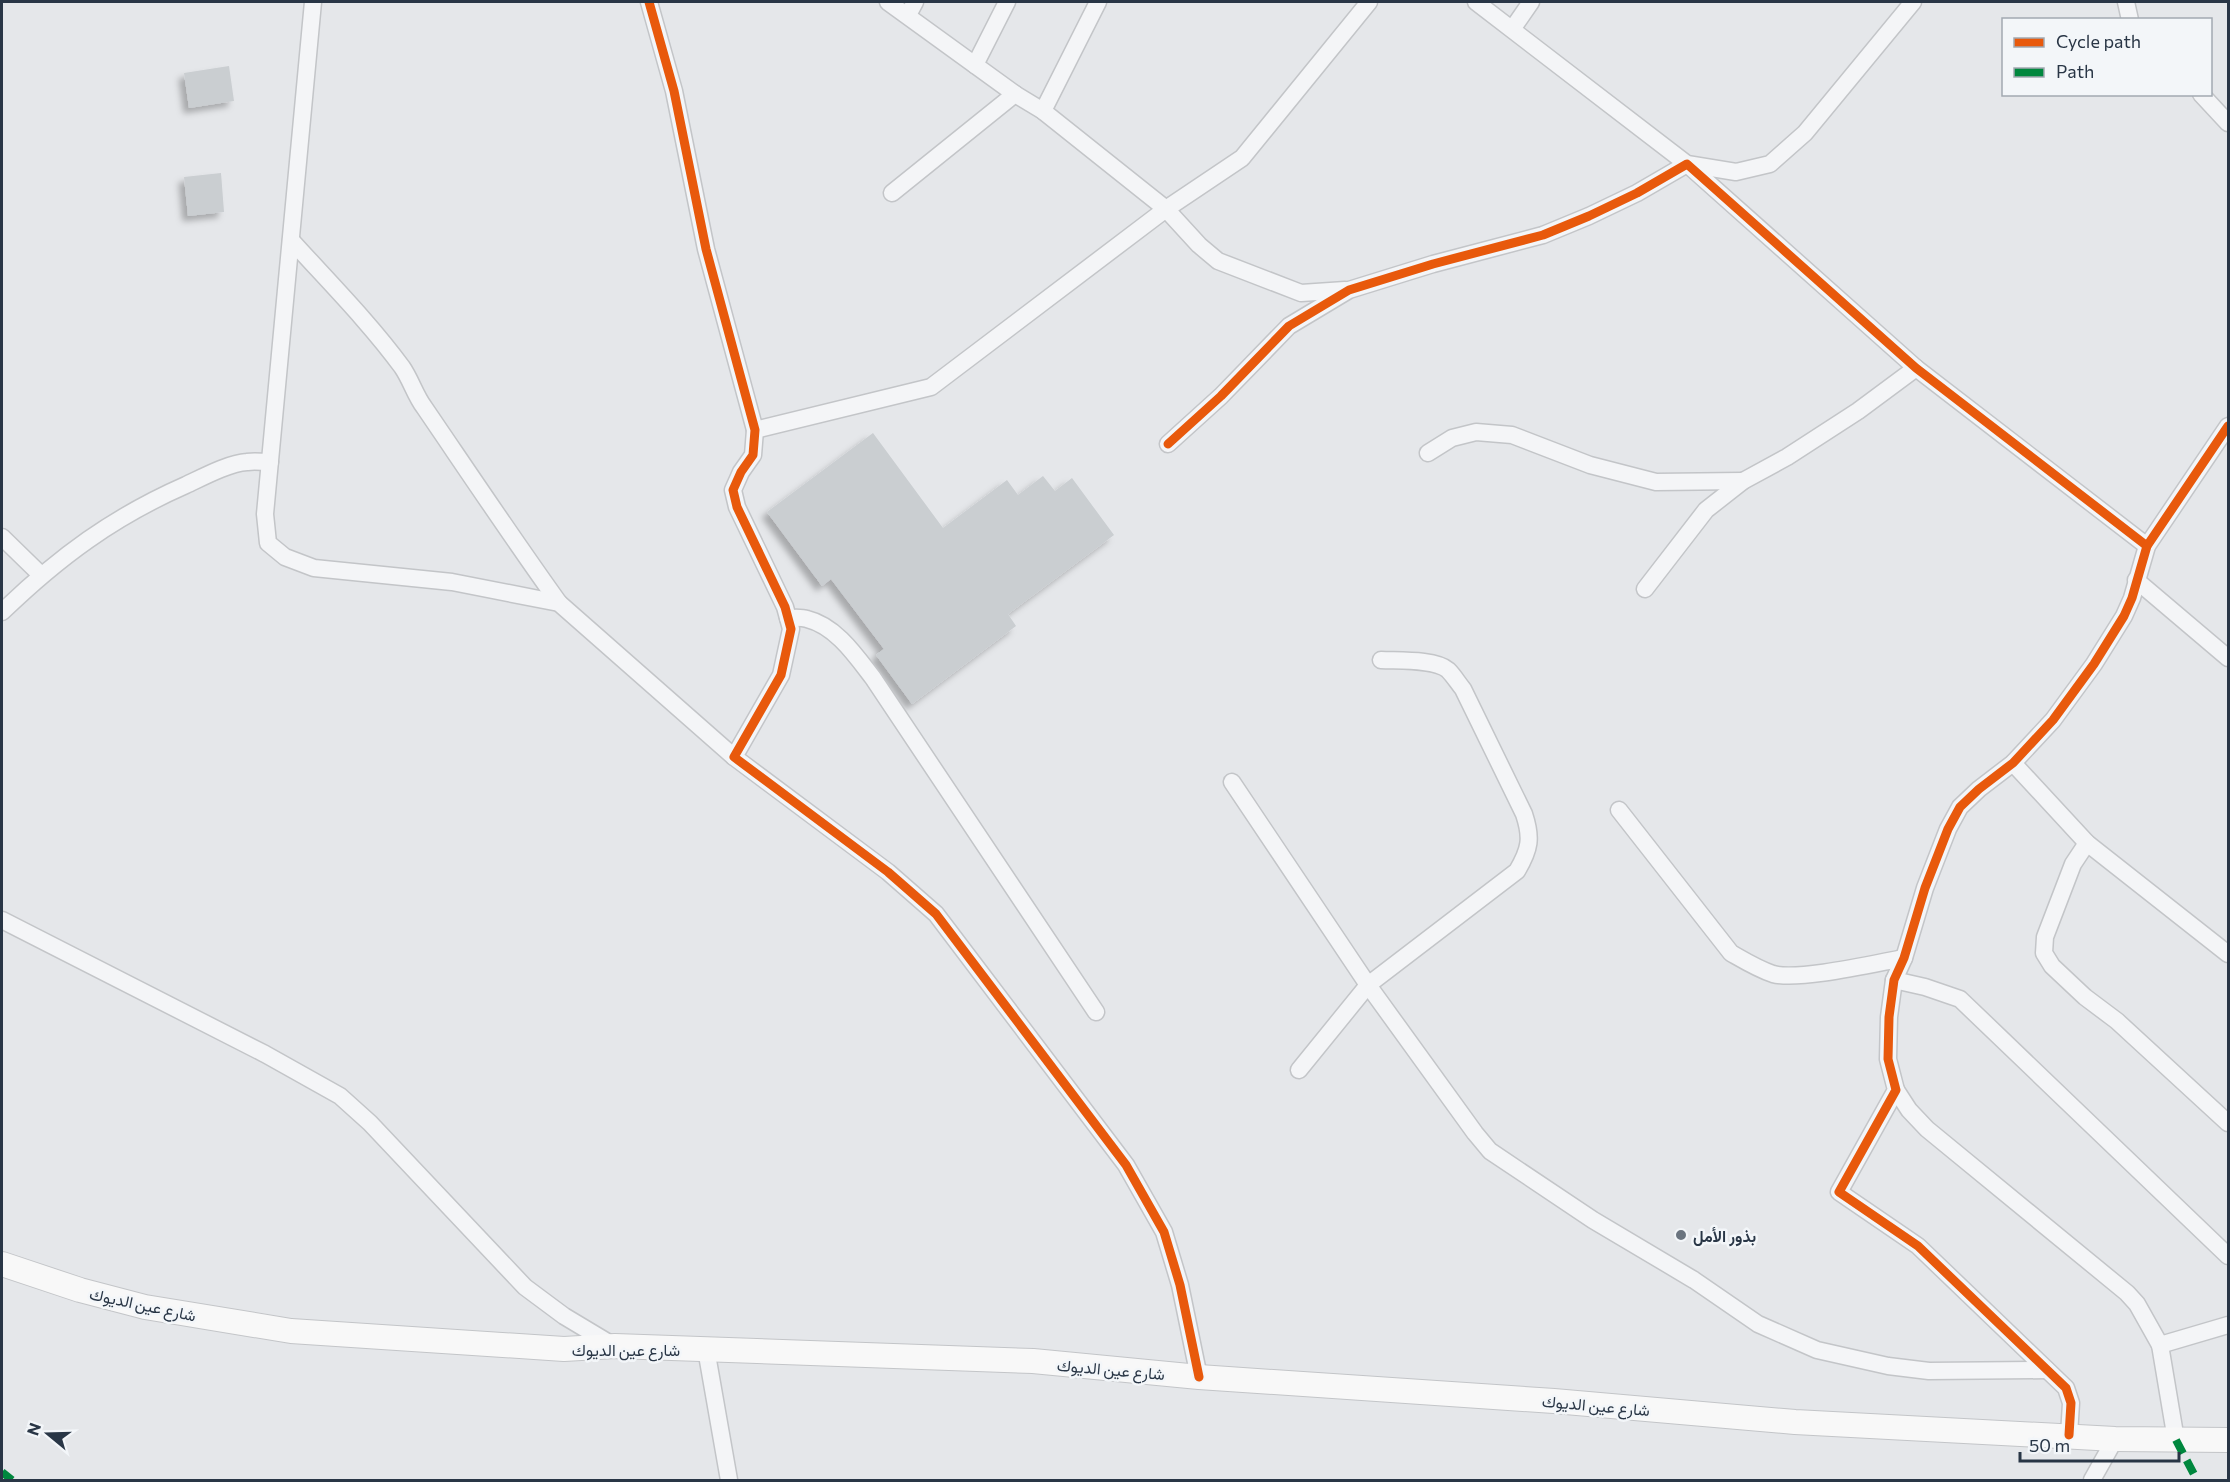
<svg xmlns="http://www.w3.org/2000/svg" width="2230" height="1482" viewBox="0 0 2230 1482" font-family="Commissioner,Vazirmatn,sans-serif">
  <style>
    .building { fill: #caced1; filter: url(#shadow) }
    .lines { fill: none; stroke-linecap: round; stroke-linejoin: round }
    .street-casing { stroke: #c3c5c8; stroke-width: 19 }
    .secondary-casing { stroke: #c3c5c8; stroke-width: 26 }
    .street { stroke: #f4f5f7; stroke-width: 16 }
    .secondary { stroke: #f8f8f8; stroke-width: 24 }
    .quiet { stroke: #00873e; stroke-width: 8; stroke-dasharray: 15 8; stroke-linecap: butt }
    .cycleway-casing { stroke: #f3f6f9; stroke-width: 13 }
    .cycleway { stroke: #e8590c; stroke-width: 9 }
    .poi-dot { fill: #6b747f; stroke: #f3f6f9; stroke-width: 2 }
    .labels { text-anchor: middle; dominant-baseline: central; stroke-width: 5; stroke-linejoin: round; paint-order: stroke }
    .poi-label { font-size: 16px; font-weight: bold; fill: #293646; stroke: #f3f6f9; text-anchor: start }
    .street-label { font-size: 16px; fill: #293646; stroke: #f3f6f9 }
  </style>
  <defs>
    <filter id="shadow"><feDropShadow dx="-5.5" dy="5.5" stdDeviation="3" flood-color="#0004"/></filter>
  </defs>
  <rect width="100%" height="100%" fill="#e5e7ea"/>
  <!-- building -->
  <g class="building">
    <path d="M229,66L234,101L189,108L184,73Z"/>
    <path d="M221,173L224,212L188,216L184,177Z"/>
    <path d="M873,433L943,528L1007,480L1018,495L1043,476L1055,491L1072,478L1114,535L1008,614L1016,626L912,704L876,655L884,649L831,579L822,586L767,512Z"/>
  </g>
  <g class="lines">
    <defs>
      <g id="street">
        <path d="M313,2L265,514L268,543L285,557L314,568L452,582L559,603L734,757"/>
        <path d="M649,2L674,91L706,249L755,430L753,455L741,472L733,490L737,507L785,607L791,629L781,675L734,757L888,872L936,914L1126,1165L1164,1232L1180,1285L1199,1377"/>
        <path d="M888,2L1015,94"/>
        <path d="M1476,2L1687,164L1736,172L1770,164L1805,133L1913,2"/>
        <path d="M2126,2L2130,20"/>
        <path d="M908,15L915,2"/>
        <path d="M1513,28L1531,2"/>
        <path d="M975,65L1007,2"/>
        <path d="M2201,94L2228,123"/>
        <path d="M1043,111L1098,2"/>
        <path d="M892,193L1015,94L1043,111L1166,209L1199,245L1218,261L1301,293L1345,290"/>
        <path d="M291,240C328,281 369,322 402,367C411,380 415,395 424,407C469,473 513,539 559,603"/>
        <path d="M755,430L931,387L1166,209L1242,158L1369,2"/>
        <path d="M1168,444L1221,396L1289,326L1349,290L1433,264L1543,235L1589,216L1637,193L1687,164L1916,368L2147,546"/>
        <path d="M1428,453L1452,438L1476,432L1512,435L1590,465L1656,482L1743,481"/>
        <path d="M2,537L41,575"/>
        <path d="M2136,580L2228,658"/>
        <path d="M1645,589L1706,510L1743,481L1787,457L1858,411L1916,368"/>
        <path d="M2,612C59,557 113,517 186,485C203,477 229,463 247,462C254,461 262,462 270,462"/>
        <path d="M788,618C794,618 801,617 807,619C836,626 856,656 873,678L1096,1012"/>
        <path d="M2013,763L2087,843L2228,954"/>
        <path d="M1232,782L1368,985L1475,1133L1490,1151L1593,1220L1694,1280L1758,1324L1817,1350L1888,1366L1929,1371L2047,1370"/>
        <path d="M1619,810L1731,953C1745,961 1758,969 1773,974C1799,981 1876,963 1904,958"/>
        <path d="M2087,843L2073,864L2045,937L2044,953L2052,966L2085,997L2117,1021L2228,1123"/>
        <path d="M2,920L265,1054L340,1096L370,1123L525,1287L564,1316L614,1346"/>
        <path d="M1894,980L1925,987L1960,999L2228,1256"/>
        <path d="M1299,1070L1368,985L1517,871C1530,849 1532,838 1524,814L1463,689C1458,683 1454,676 1448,670C1435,659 1398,661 1381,660"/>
        <path d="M1896,1090L1909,1110L1927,1129L2127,1293L2137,1304L2160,1345"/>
        <path d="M706,1349L729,1480"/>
        <path d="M2069,1435L2071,1403L2066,1388L1918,1246L1839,1192L1896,1090L1888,1059L1889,1017L1894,980L1904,958L1925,888L1948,829L1960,807L1979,789L2013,763L2053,720L2094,664L2124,616L2132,598L2147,546L2228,426"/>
        <path d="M2176,1440L2160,1345L2228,1325"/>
        <path d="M2092,1480L2115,1439"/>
      </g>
      <path id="secondary" d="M2,1264L80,1290L145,1307L291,1331L564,1349L615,1346L1033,1361L1199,1377L1554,1401L1795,1422L2115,1439L2228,1440"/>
    </defs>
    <!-- street casing -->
    <use href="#street" class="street-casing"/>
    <!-- secondary casing -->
    <use href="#secondary" class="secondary-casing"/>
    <!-- street -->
    <use href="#street" class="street"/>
    <!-- secondary -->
    <use href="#secondary" class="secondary"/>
    <!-- quiet -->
    <g class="quiet">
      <path d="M2176,1440L2197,1480"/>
      <path d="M2,1472L12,1480"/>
    </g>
    <defs>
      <g id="cycleway">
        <path d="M649,2L674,91L706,249L755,430L753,455L741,472L733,490L737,507L785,607L791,629L781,675L734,757L888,872L936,914L1126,1165L1164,1232L1180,1285L1199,1377"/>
        <path d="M1168,444L1221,396L1289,326L1349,290L1433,264L1543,235L1589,216L1637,193L1687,164L1916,368L2147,546"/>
        <path d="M2069,1435L2071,1403L2066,1388L1918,1246L1839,1192L1896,1090L1888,1059L1889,1017L1894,980L1904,958L1925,888L1948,829L1960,807L1979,789L2013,763L2053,720L2094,664L2124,616L2132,598L2147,546L2228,426"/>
      </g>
    </defs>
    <!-- cycleway casing -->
    <use href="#cycleway" class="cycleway-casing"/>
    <!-- cycleway -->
    <use href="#cycleway" class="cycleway"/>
  </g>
  <!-- markers -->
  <circle class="poi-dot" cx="1681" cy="1235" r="6"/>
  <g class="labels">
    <!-- poi labels -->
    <g class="poi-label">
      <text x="1693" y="1235">بذور الأمل</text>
    </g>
    <!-- street labels -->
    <g class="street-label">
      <text transform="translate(143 1304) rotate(12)">شارع عين الديوك</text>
      <text x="626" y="1349">شارع عين الديوك</text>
      <text transform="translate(1111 1369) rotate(5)">شارع عين الديوك</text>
      <text transform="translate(1596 1405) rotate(5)">شارع عين الديوك</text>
    </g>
  </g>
  <!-- border -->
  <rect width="2230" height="1482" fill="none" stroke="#293646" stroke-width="6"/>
  <!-- legend -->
  <rect x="2002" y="18" width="210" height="78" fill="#f3f6f9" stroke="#a2a9b1" stroke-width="1.5"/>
  <rect x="2014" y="38" width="30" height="9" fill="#e8590c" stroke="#a2a9b1" stroke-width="1.5"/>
  <text x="2056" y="48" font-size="18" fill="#293646">Cycle path</text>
  <rect x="2014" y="68" width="30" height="9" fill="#00873e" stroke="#a2a9b1" stroke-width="1.5"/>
  <text x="2056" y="78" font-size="18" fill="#293646">Path</text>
  <!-- north arrow -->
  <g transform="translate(48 1434) rotate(289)" stroke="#f3f6f9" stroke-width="4.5" paint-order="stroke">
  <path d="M0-4.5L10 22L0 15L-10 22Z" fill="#293646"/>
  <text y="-9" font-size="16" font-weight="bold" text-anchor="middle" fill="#293646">N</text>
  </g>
  <!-- scale -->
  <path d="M2020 1452v9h159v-9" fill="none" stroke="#293646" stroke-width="3"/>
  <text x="2029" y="1452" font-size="18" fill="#293646" stroke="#f3f6f9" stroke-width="4.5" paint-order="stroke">50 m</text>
</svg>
